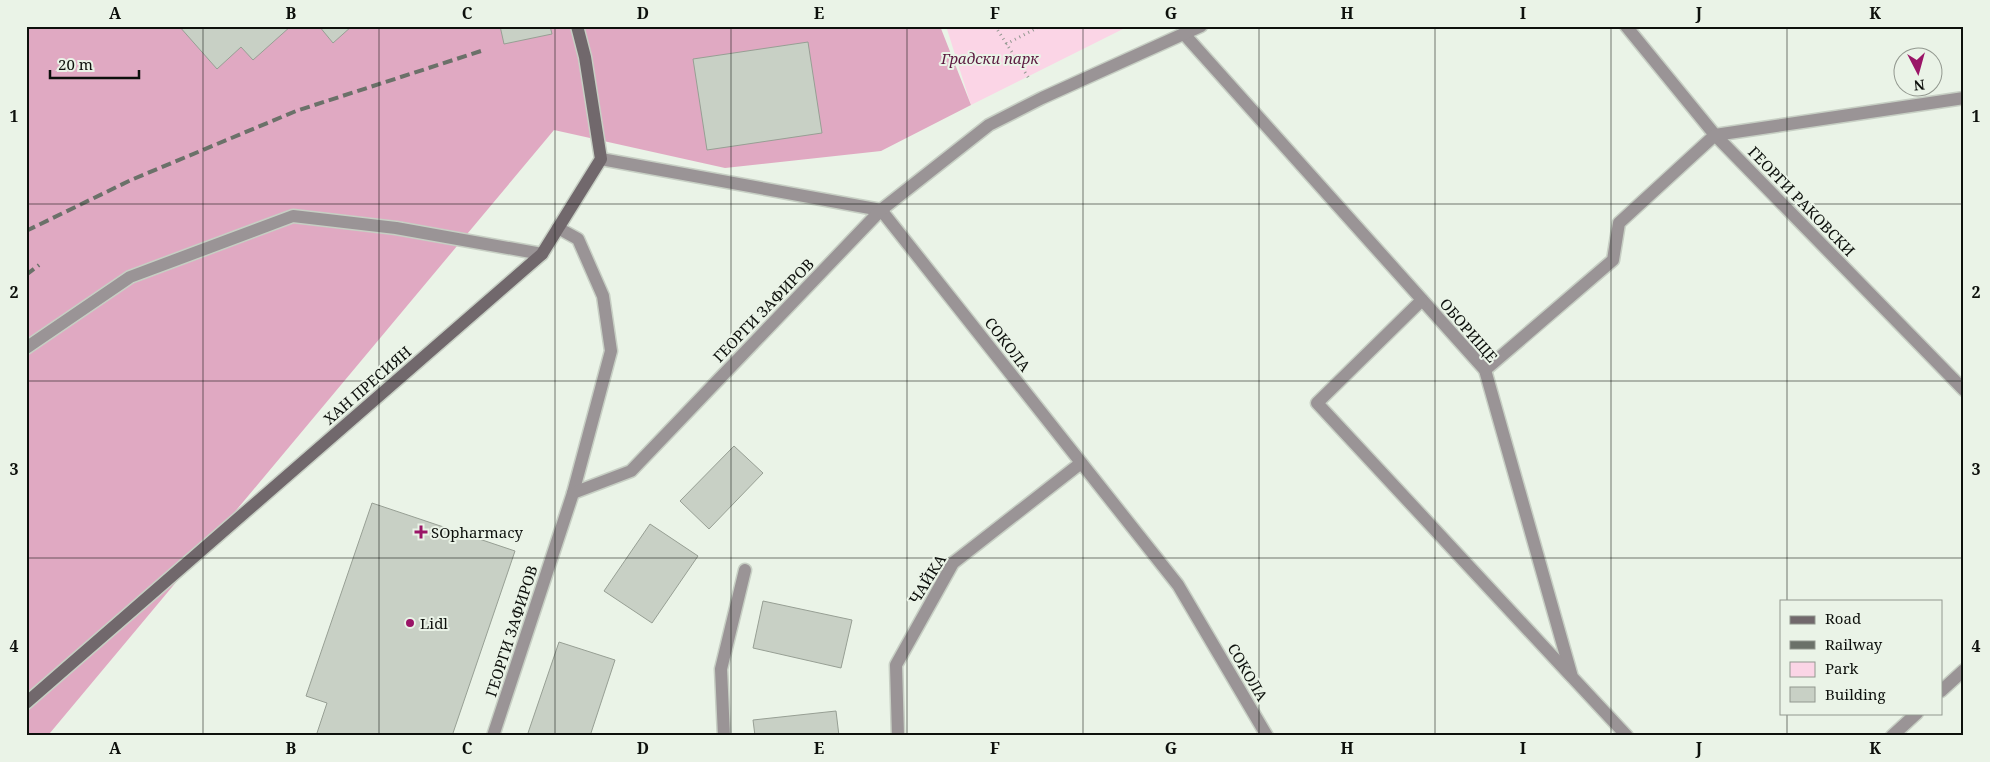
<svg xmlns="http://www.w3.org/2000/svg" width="1990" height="762" viewBox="0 0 1990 762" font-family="'Noto Serif',serif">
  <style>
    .green { fill: #fbd5e6 }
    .forest { fill: #e0a9c2 }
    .building { fill: #c8d0c5; stroke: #979f94 }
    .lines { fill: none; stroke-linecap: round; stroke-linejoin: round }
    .lane-casing { stroke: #c7cfc4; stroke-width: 15 }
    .street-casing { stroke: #c7cfc4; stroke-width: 15 }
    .secondary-casing { stroke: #c7cfc4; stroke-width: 15 }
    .path { stroke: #929890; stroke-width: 3; stroke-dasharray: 1 4; stroke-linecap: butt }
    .lane { stroke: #9a9496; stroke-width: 12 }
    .street { stroke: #9a9496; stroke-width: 12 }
    .secondary { stroke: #71686c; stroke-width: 12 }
    .rail { stroke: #6b7169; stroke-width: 4; stroke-dasharray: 10 5; stroke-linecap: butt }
    .grid { fill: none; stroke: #0d100c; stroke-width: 1; stroke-opacity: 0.55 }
    .poi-dot { fill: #9a1567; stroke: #eaf3e7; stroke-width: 2 }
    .labels { text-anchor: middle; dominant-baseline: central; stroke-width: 4; stroke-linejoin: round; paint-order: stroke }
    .park-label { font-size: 15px; font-style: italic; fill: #5c1b40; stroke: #eaf3e7 }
    .street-label { font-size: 15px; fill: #0d100c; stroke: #eaf3e7 }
    .poi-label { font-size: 15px; fill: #0d100c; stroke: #eaf3e7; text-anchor: start }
    .neatline { fill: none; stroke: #0d100c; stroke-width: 2 }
    .grid-label { font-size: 16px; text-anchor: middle; font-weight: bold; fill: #0d100c }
  </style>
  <rect width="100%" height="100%" fill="#eaf3e7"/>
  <!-- green -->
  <path class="green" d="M946,26H1129L971,105Z"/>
  <!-- forest -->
  <path class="forest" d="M26,26H940L971,105L881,151L725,168L554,130L50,733L51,736H26Z"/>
  <!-- building -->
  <g class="building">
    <path d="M179,26H291L253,60L241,47L217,69Z"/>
    <path d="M319,26H352L333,43Z"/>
    <path d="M500,26H550L552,34L504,44Z"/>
    <path d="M808,42L822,133L707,150L693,59Z"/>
    <path d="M734,446L763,473L709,529L680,501Z"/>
    <path d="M372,503L515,551L452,736H316L327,703L306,696Z"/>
    <path d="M650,524L698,556L652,623L604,591Z"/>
    <path d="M763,601L852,620L841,668L753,648Z"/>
    <path d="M559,642L615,660L590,736H527Z"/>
    <path d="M836,711L839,736H755L753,720Z"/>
  </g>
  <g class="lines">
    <defs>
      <g id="lane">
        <path d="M26,348L130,277L293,216L396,228L542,254"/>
        <path d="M724,736L721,669L745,570"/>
      </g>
      <g id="street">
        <path d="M1626,26L1715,135L1964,390"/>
        <path d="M1184,34L1485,370L1572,677L1627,736"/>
        <path d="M601,159L881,210L1178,585L1267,736"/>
        <path d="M558,228L578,239L603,296L611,351L573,493"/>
        <path d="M1422,300L1317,403L1570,675"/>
        <path d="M1485,370L1613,260L1619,223L1715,135L1964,98"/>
        <path d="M1941,691L1964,670"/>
        <path d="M493,736L573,493L631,471L881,210L989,125L1042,98L1201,26"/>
        <path d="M898,736L896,665L953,563L1081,463"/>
        <path d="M1892,736L1917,713"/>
      </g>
      <path id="secondary" d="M26,703L542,254L601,159L585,57L577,26"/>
    </defs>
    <!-- lane casing -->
    <use href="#lane" class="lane-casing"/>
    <!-- street casing -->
    <use href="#street" class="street-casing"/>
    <!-- secondary casing -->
    <use href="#secondary" class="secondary-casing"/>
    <!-- path -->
    <g class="path">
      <path d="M995,26L1030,80"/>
      <path d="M1006,44L1041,26"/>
    </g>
    <!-- lane -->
    <use href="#lane" class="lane"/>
    <!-- street -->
    <use href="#street" class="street"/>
    <!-- secondary -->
    <use href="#secondary" class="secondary"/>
    <!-- rail -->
    <g class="rail">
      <path d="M26,231L131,180L296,111L481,51"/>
      <path d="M26,275L39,265"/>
    </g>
  </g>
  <!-- grid -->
  <path class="grid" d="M203,26V736M379,26V736M555,26V736M731,26V736M907,26V736M1083,26V736M1259,26V736M1435,26V736M1611,26V736M1787,26V601M26,204H1964M26,381H1964M26,558H1964M1787,713V736"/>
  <!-- markers -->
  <g class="poi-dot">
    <path d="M418.5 524.5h5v5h5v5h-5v5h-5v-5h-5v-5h5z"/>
    <circle cx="410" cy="623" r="5"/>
  </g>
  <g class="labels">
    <!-- park labels -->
    <g class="park-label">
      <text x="990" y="58">Градски парк</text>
    </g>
    <!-- street labels -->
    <g class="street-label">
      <text transform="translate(1802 201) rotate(46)">ГЕОРГИ РАКОВСКИ</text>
      <text transform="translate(763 310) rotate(-46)">ГЕОРГИ ЗАФИРОВ</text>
      <text transform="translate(1469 330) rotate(49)">ОБОРИЩЕ</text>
      <text transform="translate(1008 344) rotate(52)">СОКОЛА</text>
      <text transform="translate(367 385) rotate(-41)">ХАН ПРЕСИЯН</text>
      <text transform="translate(927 579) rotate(-58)">ЧАЙКА</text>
      <text transform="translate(511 631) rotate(-72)">ГЕОРГИ ЗАФИРОВ</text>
      <text transform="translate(1248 672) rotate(60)">СОКОЛА</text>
    </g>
    <!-- poi labels -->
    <g class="poi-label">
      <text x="431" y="532">SOpharmacy</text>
      <text x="420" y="623">Lidl</text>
    </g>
  </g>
  <!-- border -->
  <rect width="1990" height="762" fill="none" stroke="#eaf3e7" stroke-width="55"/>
  <!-- legend -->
  <rect x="1780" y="600" width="162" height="115" fill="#eaf3e7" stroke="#92988f"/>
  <rect x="1790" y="616" width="25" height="8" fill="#71686c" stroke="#92988f"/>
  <text x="1825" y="624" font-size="15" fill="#0d100c">Road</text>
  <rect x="1790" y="641" width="25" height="8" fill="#6b7169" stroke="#92988f"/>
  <text x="1825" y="650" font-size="15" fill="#0d100c">Railway</text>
  <rect x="1790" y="662" width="25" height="15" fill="#fbd5e6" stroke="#92988f"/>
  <text x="1825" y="674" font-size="15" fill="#0d100c">Park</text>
  <rect x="1790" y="687" width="25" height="15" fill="#c8d0c5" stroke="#92988f"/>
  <text x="1825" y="700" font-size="15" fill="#0d100c">Building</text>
  <!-- north arrow -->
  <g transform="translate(1918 72) rotate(174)"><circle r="24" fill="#eaf3e7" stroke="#92988f"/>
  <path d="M0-4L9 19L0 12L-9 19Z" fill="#9a1567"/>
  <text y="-8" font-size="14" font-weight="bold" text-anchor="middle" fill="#0d100c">N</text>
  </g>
  <!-- scale -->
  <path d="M50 70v8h89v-8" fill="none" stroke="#0d100c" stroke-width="2.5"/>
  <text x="58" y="70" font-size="15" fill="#0d100c" stroke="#eaf3e7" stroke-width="4" paint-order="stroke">20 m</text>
  <rect x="28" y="28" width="1934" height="706" class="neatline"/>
  <g class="grid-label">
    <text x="115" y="19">A</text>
    <text x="291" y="19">B</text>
    <text x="467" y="19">C</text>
    <text x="643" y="19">D</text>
    <text x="819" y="19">E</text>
    <text x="995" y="19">F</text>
    <text x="1171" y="19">G</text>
    <text x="1347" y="19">H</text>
    <text x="1523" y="19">I</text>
    <text x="1699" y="19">J</text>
    <text x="1875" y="19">K</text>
    <text x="14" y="122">1</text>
    <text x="1976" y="122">1</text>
    <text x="14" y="298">2</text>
    <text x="1976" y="298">2</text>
    <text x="14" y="475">3</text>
    <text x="1976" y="475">3</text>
    <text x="14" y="652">4</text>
    <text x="1976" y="652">4</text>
    <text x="115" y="754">A</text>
    <text x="291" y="754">B</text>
    <text x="467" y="754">C</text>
    <text x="643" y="754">D</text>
    <text x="819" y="754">E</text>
    <text x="995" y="754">F</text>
    <text x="1171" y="754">G</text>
    <text x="1347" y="754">H</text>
    <text x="1523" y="754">I</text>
    <text x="1699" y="754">J</text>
    <text x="1875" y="754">K</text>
  </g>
</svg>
